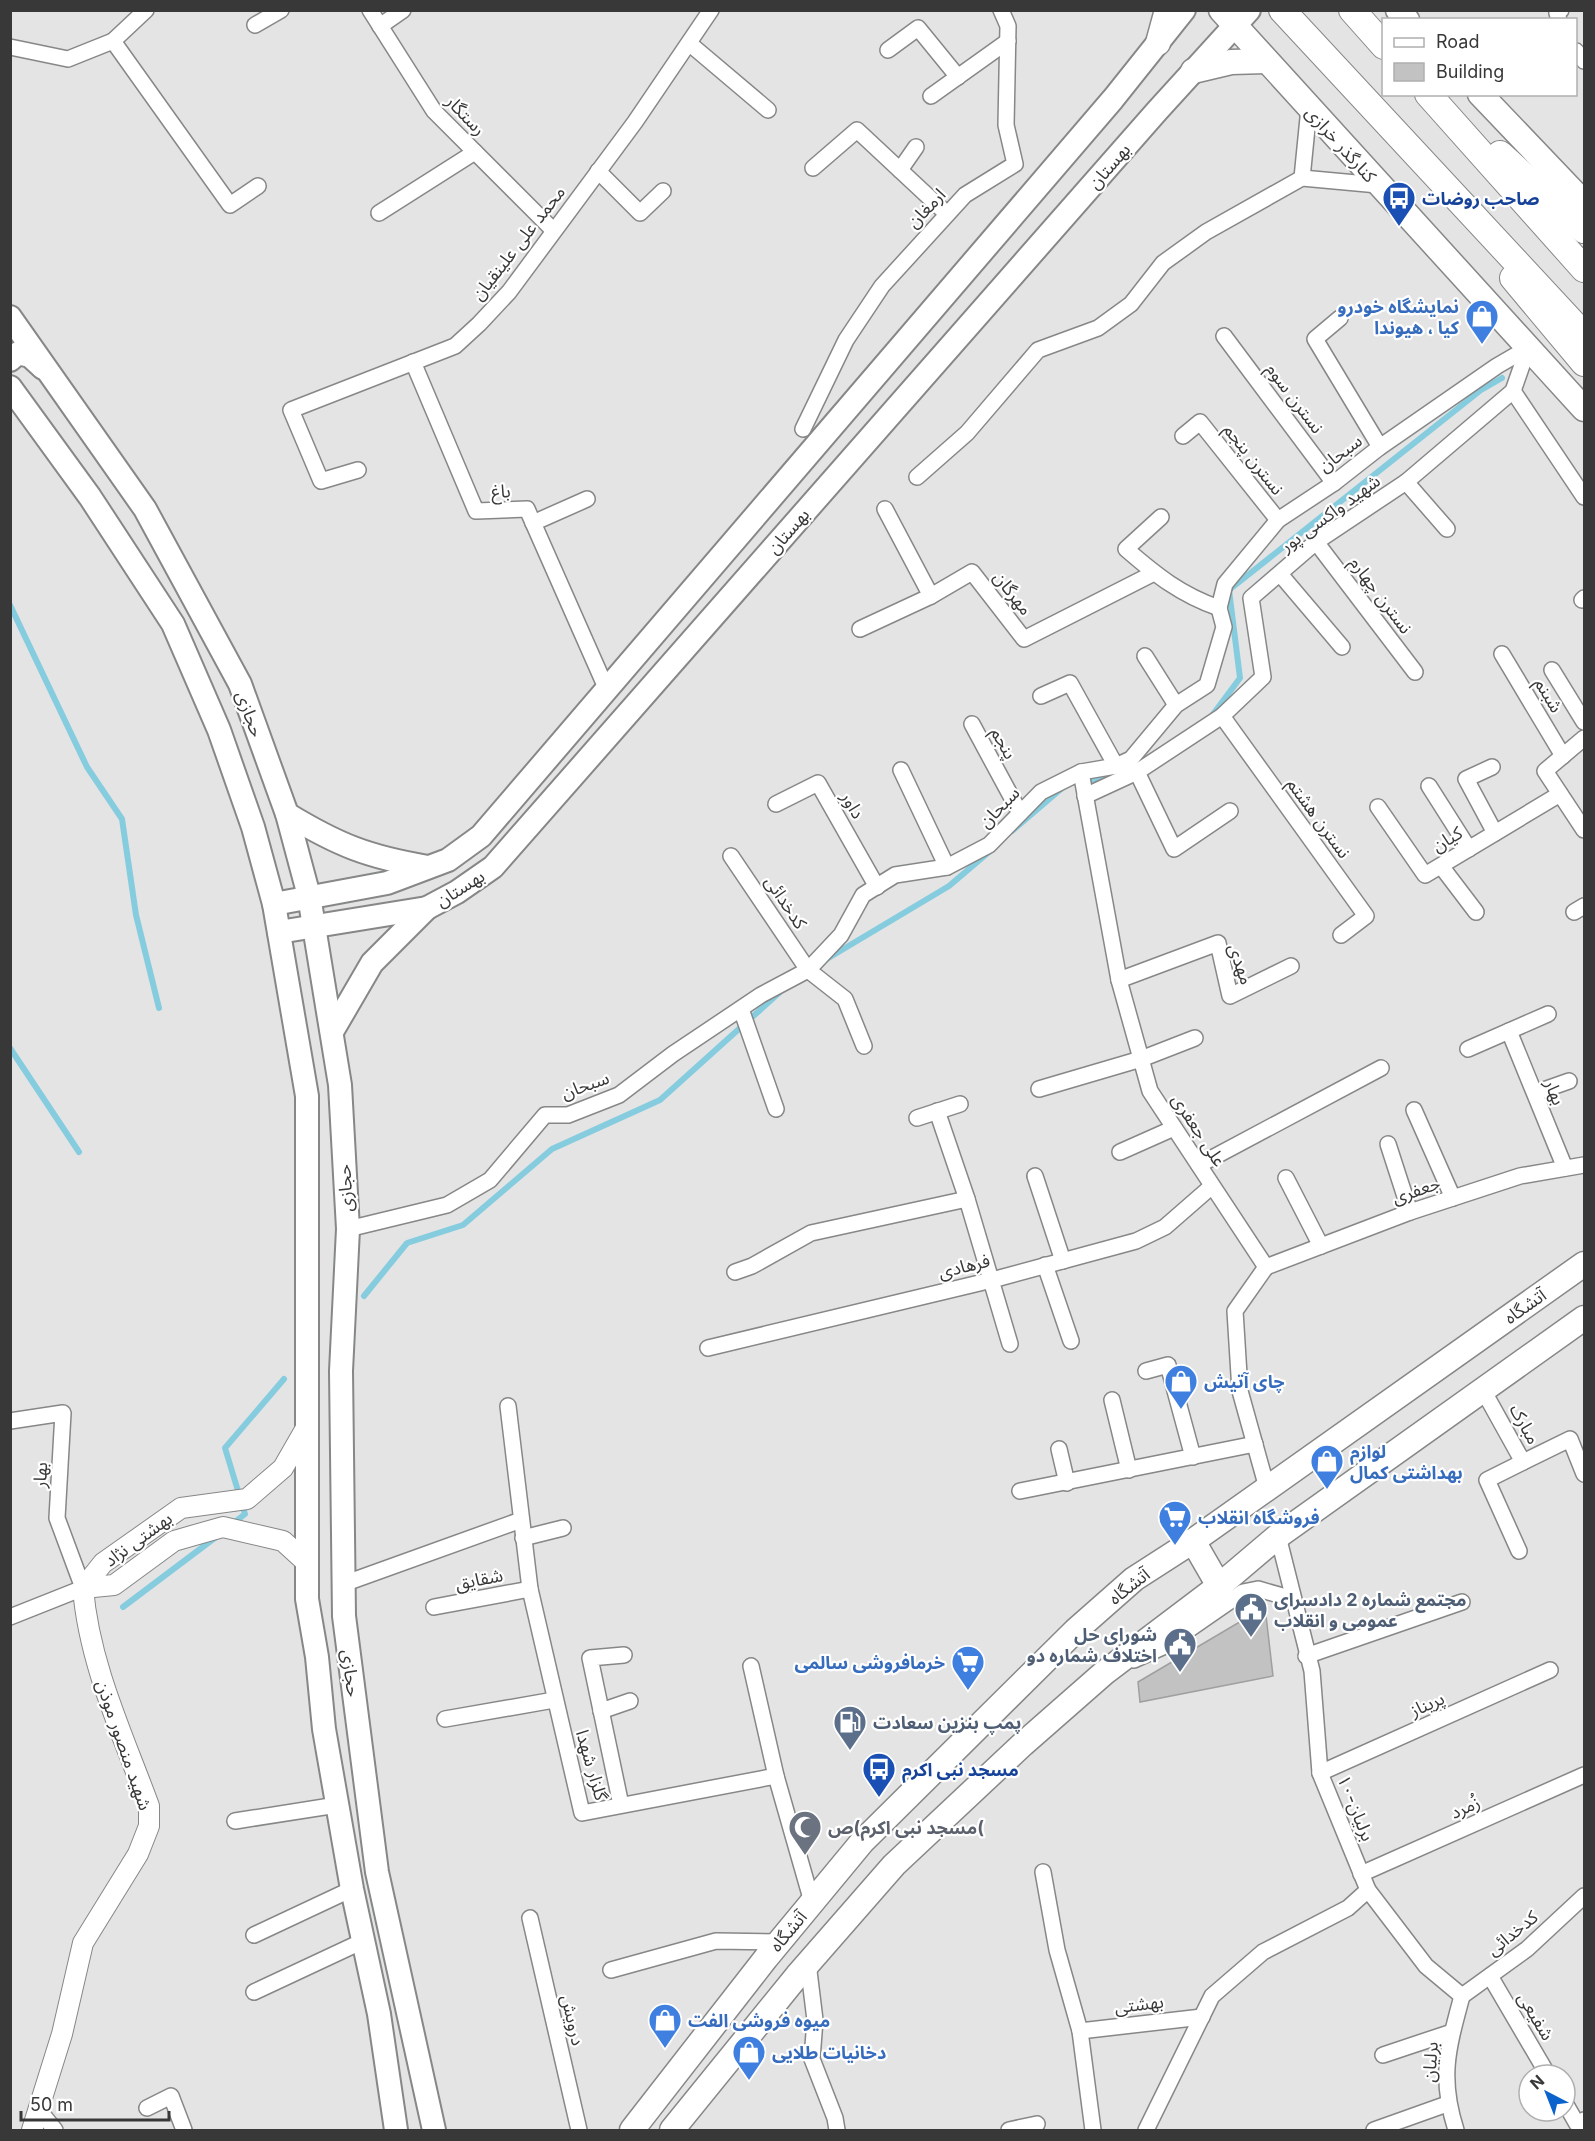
<svg xmlns="http://www.w3.org/2000/svg" width="1595" height="2141" viewBox="0 0 1595 2141" font-family="Inter,'Noto Sans Arabic',sans-serif">
  <style>
    .lines { fill: none; stroke-linecap: round; stroke-linejoin: round }
    .stream { stroke: #86ccdf; stroke-width: 6 }
    .building { fill: #c3c2c2; stroke: #a09f9f; stroke-width: 1.5 }
    .minor-casing { stroke: #868787; stroke-width: 18 }
    .tertiary-casing { stroke: #868787; stroke-width: 22 }
    .secondary-casing { stroke: #868787; stroke-width: 26 }
    .primary-casing { stroke: #868787; stroke-width: 27 }
    .trunk-casing { stroke: #868787; stroke-width: 28 }
    .minor { stroke: #fff; stroke-width: 15 }
    .tertiary { stroke: #fff; stroke-width: 20 }
    .secondary { stroke: #fff; stroke-width: 22 }
    .primary { stroke: #fff; stroke-width: 24 }
    .trunk { stroke: #fff; stroke-width: 26 }
    .labels { text-anchor: middle; dominant-baseline: central; stroke-width: 4.5; stroke-linejoin: round; paint-order: stroke }
    .street-label { font-size: 18px; fill: #383839; stroke: #fff }
    .transit-label { font-size: 18px; font-weight: bold; fill: #164399; stroke: #fff; text-anchor: start }
    .shop-label { font-size: 18px; font-weight: bold; fill: #366cbe; stroke: #fff; text-anchor: start }
    .service-label { font-size: 18px; font-weight: bold; fill: #4e5e75; stroke: #fff; text-anchor: start }
    .worship-label { font-size: 18px; font-weight: bold; fill: #5b616d; stroke: #fff; text-anchor: start }
  </style>
  <rect width="100%" height="100%" fill="#e4e4e5"/>
  <g class="lines">
    <!-- stream -->
    <g class="stream">
      <path d="M10,605L87,767L122,819L136,915L159,1008"/>
      <path d="M1211,717L1240,678L1229,590L1481,390L1502,378"/>
      <path d="M1084,781L1116,776"/>
      <path d="M1012,831L1061,789"/>
      <path d="M825,960L949,886L989,852"/>
      <path d="M10,1048L79,1152"/>
      <path d="M364,1296L407,1243L463,1225L552,1149L660,1100L780,992"/>
      <path d="M231,1525L245,1514L225,1448L284,1379"/>
      <path d="M123,1607L216,1537"/>
    </g>
  </g>
  <!-- building -->
  <path class="building" d="M1265,1607L1273,1676L1140,1702L1138,1682Z"/>
  <g class="lines">
    <defs>
      <g id="minor">
        <path d="M370,10L434,111L553,230"/>
        <path d="M1559,20L1557,13L1561,10"/>
        <path d="M255,25L281,10"/>
        <path d="M380,26L403,10"/>
        <path d="M113,41L146,10"/>
        <path d="M690,44L768,110"/>
        <path d="M10,47L68,59L113,41L230,205L258,186"/>
        <path d="M888,50L918,28L958,77"/>
        <path d="M1576,51L1584,61"/>
        <path d="M931,96L1008,41"/>
        <path d="M813,168L857,130L947,214"/>
        <path d="M900,170L916,147"/>
        <path d="M598,171L640,213L663,191"/>
        <path d="M1302,178L1309,108"/>
        <path d="M379,213L475,152"/>
        <path d="M1340,318L1315,339L1380,447"/>
        <path d="M1224,336L1334,483"/>
        <path d="M413,362L476,511L527,509L607,690"/>
        <path d="M1513,391L1584,497"/>
        <path d="M803,429L846,340L882,286L965,195L1015,164L1006,125L1008,26L1001,10"/>
        <path d="M1183,436L1200,422L1278,520"/>
        <path d="M358,470L321,481L291,410L455,346L479,324L509,292L635,122L711,10"/>
        <path d="M917,477L967,433L1038,350L1098,328L1131,304L1163,263L1206,232L1302,178L1378,185"/>
        <path d="M1406,482L1447,529"/>
        <path d="M885,509L931,596L972,572L1024,639L1154,573"/>
        <path d="M1161,517L1126,549C1156,575 1181,595 1219,608"/>
        <path d="M533,523L587,499"/>
        <path d="M1316,542L1415,672"/>
        <path d="M1280,574L1342,647"/>
        <path d="M1582,600L1584,598"/>
        <path d="M860,629L931,596"/>
        <path d="M1502,654L1563,756"/>
        <path d="M1145,656L1176,705"/>
        <path d="M1552,670L1584,722"/>
        <path d="M1041,696L1070,683L1116,766"/>
        <path d="M1222,716L1366,916L1341,935"/>
        <path d="M972,724L1020,813"/>
        <path d="M1584,738L1545,771L1584,830"/>
        <path d="M1492,767L1466,779L1495,833"/>
        <path d="M901,770L947,867"/>
        <path d="M1081,772L1119,980L1150,1091L1266,1267L1235,1311L1240,1391L1267,1488"/>
        <path d="M1137,772L1174,849L1230,811"/>
        <path d="M1429,786L1469,849"/>
        <path d="M1085,796L1137,772L1222,716L1263,677L1251,598L1316,542L1406,482L1513,391L1528,348"/>
        <path d="M776,804L818,783L877,887"/>
        <path d="M1378,807L1425,875L1560,794"/>
        <path d="M731,856L808,970L845,999L864,1046"/>
        <path d="M1441,866L1476,912"/>
        <path d="M1574,912L1584,906"/>
        <path d="M1119,980L1218,943L1230,996L1291,966"/>
        <path d="M741,1009L776,1109"/>
        <path d="M1509,1031L1565,1168"/>
        <path d="M1468,1049L1548,1014"/>
        <path d="M1039,1089L1141,1059L1195,1038"/>
        <path d="M1535,1093L1569,1081"/>
        <path d="M1414,1110L1453,1198"/>
        <path d="M937,1111L967,1199"/>
        <path d="M917,1118L960,1104"/>
        <path d="M1388,1144L1410,1212"/>
        <path d="M1120,1152L1174,1128"/>
        <path d="M1199,1165L1381,1068"/>
        <path d="M1035,1176L1063,1261"/>
        <path d="M1286,1178L1321,1246"/>
        <path d="M348,1229L447,1205L490,1180L545,1115H568L619,1095L673,1054L761,995L808,970L841,935L863,895L895,875L947,867L989,845L1041,792L1081,772L1116,766L1131,759L1176,705L1207,685L1224,627L1219,608L1225,584L1278,520L1334,483L1380,447L1497,366L1528,348"/>
        <path d="M1045,1265L1071,1341"/>
        <path d="M1266,1267L1410,1212L1520,1176L1584,1165"/>
        <path d="M735,1272L752,1266L811,1233L967,1199L1010,1344"/>
        <path d="M708,1348L992,1280L1136,1241L1165,1227L1212,1186"/>
        <path d="M1146,1371L1168,1365L1193,1457"/>
        <path d="M1483,1390L1523,1462L1570,1439L1584,1474"/>
        <path d="M1112,1400L1129,1470"/>
        <path d="M508,1406L530,1589L582,1813L776,1776L812,1902"/>
        <path d="M10,1421L63,1413L57,1518L83,1588L10,1617"/>
        <path d="M1059,1449L1067,1483"/>
        <path d="M1020,1491L1255,1444"/>
        <path d="M1278,1536L1312,1671L1320,1773L1368,1890L1426,1966L1462,1996"/>
        <path d="M523,1538L563,1528"/>
        <path d="M1519,1551L1487,1480L1523,1462"/>
        <path d="M346,1583L521,1520"/>
        <path d="M434,1607L530,1589"/>
        <path d="M1306,1656L1462,1602"/>
        <path d="M1134,1660L1165,1646L1243,1592L1258,1589L1293,1599"/>
        <path d="M751,1666L776,1776"/>
        <path d="M601,1711L630,1701"/>
        <path d="M445,1719L554,1700"/>
        <path d="M1320,1773L1550,1670"/>
        <path d="M621,1805L590,1658L624,1655"/>
        <path d="M235,1821L337,1805"/>
        <path d="M1043,1872L1057,1950L1080,2031L1093,2130"/>
        <path d="M1361,1874L1584,1775"/>
        <path d="M530,1918L579,2130"/>
        <path d="M254,1935L352,1889"/>
        <path d="M808,1963L815,2020L812,2059L835,2118L837,2130"/>
        <path d="M611,1970L716,1941L779,1942"/>
        <path d="M1490,1976L1548,2075"/>
        <path d="M254,1992L363,1941"/>
        <path d="M1462,1996L1527,1949L1584,1896"/>
        <path d="M1080,2031L1202,2017"/>
        <path d="M1383,2055L1452,2032"/>
        <path d="M1565,2103L1577,2124L1584,2120"/>
        <path d="M147,2108L171,2096L184,2130"/>
        <path d="M39,2110L55,2130"/>
        <path d="M1009,2130L1037,2124"/>
        <path d="M1146,2130L1212,1996L1263,1952L1348,1908L1368,1890"/>
        <path d="M1374,2130L1447,2104"/>
        <path d="M1456,2130C1439,2077 1448,2048 1462,1996"/>
      </g>
      <g id="tertiary">
        <path d="M83,1588L103,1563L181,1508L247,1499L283,1468L306,1428"/>
        <path d="M83,1588L114,1585L174,1541L223,1527L283,1541L305,1561"/>
        <path d="M32,2130L62,2034L83,1943L138,1854L149,1826V1806C123,1735 89,1664 83,1588"/>
      </g>
      <g id="secondary">
        <path d="M10,317L145,509L240,684L287,814L309,896L340,1085L348,1229L341,1371L344,1616L377,1872L434,2130"/>
        <path d="M10,360L18,353L30,356L43,368"/>
        <path d="M10,387L90,497L173,624L219,730L253,827L274,904L307,1096V1599L317,1657L324,1729L352,1889L379,2014L396,2130"/>
        <path d="M287,814C338,845 368,857 428,867"/>
        <path d="M274,904L387,883L448,860L481,836L1113,99L1184,10"/>
        <path d="M279,932L427,908L457,892L493,867L1157,111L1249,10"/>
        <path d="M333,1030L372,963L427,908"/>
      </g>
      <g id="primary">
        <path d="M1221,10L1584,409"/>
        <path d="M1398,10L1407,20"/>
        <path d="M1158,43L1167,10"/>
        <path d="M1193,71L1231,62L1266,61"/>
        <path d="M1480,94L1584,203"/>
        <path d="M1193,1541L1219,1586"/>
        <path d="M632,2130L766,1958L862,1842L1075,1631L1134,1579L1193,1541L1584,1264"/>
        <path d="M672,2130L797,1976L894,1865L1023,1744L1104,1673L1219,1586L1278,1536L1584,1318"/>
      </g>
      <g id="trunk">
        <path d="M1282,10L1584,335"/>
        <path d="M1352,10L1384,46"/>
        <path d="M1428,94L1584,269"/>
        <path d="M1500,154L1584,230"/>
        <path d="M1513,278L1584,363"/>
      </g>
    </defs>
    <!-- minor casing -->
    <use href="#minor" class="minor-casing"/>
    <!-- tertiary casing -->
    <use href="#tertiary" class="tertiary-casing"/>
    <!-- secondary casing -->
    <use href="#secondary" class="secondary-casing"/>
    <!-- primary casing -->
    <use href="#primary" class="primary-casing"/>
    <!-- trunk casing -->
    <use href="#trunk" class="trunk-casing"/>
    <!-- minor -->
    <use href="#minor" class="minor"/>
    <!-- tertiary -->
    <use href="#tertiary" class="tertiary"/>
    <!-- secondary -->
    <use href="#secondary" class="secondary"/>
    <!-- primary -->
    <use href="#primary" class="primary"/>
    <!-- trunk -->
    <use href="#trunk" class="trunk"/>
  </g>
  <!-- icons -->
  <defs>
    <symbol id="bus-pin" viewBox="-11 -11 22 30"><path d="M0 17L-7.5 6A9.5 9.5 0 1 1 7.5 6Z" fill="#1a4fb4" stroke="#fff"/><path d="M-5-6H5V4H4V6H2V4H-2V6H-4V4H-5ZM-3.5-4V0h7V-4ZM-3.5 1.2v1.5H-2V1.2ZM2 1.2v1.5H3.5V1.2Z" fill="#fff"/></symbol>
    <symbol id="shop-pin" viewBox="-11 -11 22 30"><path d="M0 17L-7.5 6A9.5 9.5 0 1 1 7.5 6Z" fill="#3f7fe0" stroke="#fff"/><path d="M-5-2.5h2.3a2.7 3.5 0 0 1 5.4 0H5L5.5 6h-11ZM-1.5-2.5h3a1.5 2.3 0 0 0-3 0Z" fill="#fff"/></symbol>
    <symbol id="supermarket-pin" viewBox="-11 -11 22 30"><path d="M0 17L-7.5 6A9.5 9.5 0 1 1 7.5 6Z" fill="#3f7fe0" stroke="#fff"/><path d="M-6-5.5h2.5l.6 2H6L4.5 2H-2.5L-4.4-4H-6ZM-1.5 3.2a1.3 1.3 0 1 0 .1 0ZM3 3.2a1.3 1.3 0 1 0 .1 0Z" fill="#fff"/></symbol>
    <symbol id="civic-pin" viewBox="-11 -11 22 30"><path d="M0 17L-7.5 6A9.5 9.5 0 1 1 7.5 6Z" fill="#5c6f8a" stroke="#fff"/><path d="M-.6-6.5H3V-4.5H.6V-3L4-1V1h2V6H-6V1h2V-1L-.6-3ZM-1.2 2.5V6h2.4V2.5Z" fill="#fff"/></symbol>
    <symbol id="fuel-pin" viewBox="-11 -11 22 30"><path d="M0 17L-7.5 6A9.5 9.5 0 1 1 7.5 6Z" fill="#5c6f8a" stroke="#fff"/><path d="M-5.5-6h7V0h2V4h1.3V-2.5L3-4.5l.8-.8L6-3V5H2.5V1h-1V6h-7ZM-4.2-4.7v3.2H.2V-4.7Z" fill="#fff"/></symbol>
    <symbol id="mosque-pin" viewBox="-11 -11 22 30"><path d="M0 17L-7.5 6A9.5 9.5 0 1 1 7.5 6Z" fill="#6b7280" stroke="#fff"/><path d="M3.5-4.9A6 6 0 1 0 3.5 4.9A5 5 0 1 1 3.5-4.9Z" fill="#fff"/></symbol>
  </defs>
  <g fill-rule="evenodd">
    <use href="#bus-pin" x="1380" y="179" width="38" height="52"/>
    <use href="#shop-pin" x="1463" y="297" width="38" height="52"/>
    <use href="#shop-pin" x="1162" y="1362" width="38" height="52"/>
    <use href="#shop-pin" x="1308" y="1442" width="38" height="52"/>
    <use href="#supermarket-pin" x="1156" y="1498" width="38" height="52"/>
    <use href="#civic-pin" x="1232" y="1590" width="38" height="52"/>
    <use href="#civic-pin" x="1161" y="1625" width="38" height="52"/>
    <use href="#supermarket-pin" x="949" y="1643" width="38" height="52"/>
    <use href="#fuel-pin" x="831" y="1703" width="38" height="52"/>
    <use href="#bus-pin" x="860" y="1750" width="38" height="52"/>
    <use href="#mosque-pin" x="786" y="1808" width="38" height="52"/>
    <use href="#shop-pin" x="646" y="2001" width="38" height="52"/>
    <use href="#shop-pin" x="730" y="2033" width="38" height="52"/>
  </g>
  <g class="labels">
    <!-- street labels -->
    <g class="street-label">
      <text transform="translate(466 115) rotate(46)">رستگار</text>
      <text transform="translate(1341 144) rotate(48)">کنارگذر خرازی</text>
      <text transform="translate(1109 166) rotate(-49)">بهستان</text>
      <text transform="translate(926 208) rotate(-46)">ارمغان</text>
      <text transform="translate(518 243) rotate(-52)">محمد علی علینقیان</text>
      <text transform="translate(1295 398) rotate(53)">نسترن سوم</text>
      <text transform="translate(1340 453) rotate(-37)">سبحان</text>
      <text transform="translate(1254 459) rotate(52)">نسترن پنجم</text>
      <text transform="translate(501 491) rotate(-2)">باغ</text>
      <text transform="translate(1330 513) rotate(-36)">شهید واکسی پور</text>
      <text transform="translate(788 531) rotate(-49)">بهستان</text>
      <text transform="translate(1013 593) rotate(52)">مهرگان</text>
      <text transform="translate(1381 595) rotate(53)">نسترن چهارم</text>
      <text transform="translate(1549 695) rotate(59)">شبنم</text>
      <text transform="translate(250 714) rotate(70)">حجازی</text>
      <text transform="translate(1004 743) rotate(61)">پنجم</text>
      <text transform="translate(853 805) rotate(60)">داور</text>
      <text transform="translate(999 807) rotate(-46)">سبحان</text>
      <text transform="translate(1319 818) rotate(54)">نسترن هشتم</text>
      <text transform="translate(1447 839) rotate(-31)">کیان</text>
      <text transform="translate(460 888) rotate(-32)">بهستان</text>
      <text transform="translate(786 902) rotate(56)">کدخدائی</text>
      <text transform="translate(1241 964) rotate(71)">مهدی</text>
      <text transform="translate(585 1085) rotate(-20)">سبحان</text>
      <text transform="translate(1555 1092) rotate(68)">بهار</text>
      <text transform="translate(1199 1130) rotate(57)">علی جعفری</text>
      <text transform="translate(345 1188) rotate(-93)">حجازی</text>
      <text transform="translate(1416 1190) rotate(-19)">جعفری</text>
      <text transform="translate(964 1266) rotate(-14)">فرهادی</text>
      <text transform="translate(1525 1306) rotate(-35)">آتشگاه</text>
      <text transform="translate(1525 1424) rotate(61)">مبارک</text>
      <text transform="translate(40 1475) rotate(-87)">بهار</text>
      <text transform="translate(138 1539) rotate(-36)">بهشتی نژاد</text>
      <text transform="translate(479 1579) rotate(-11)">شقایق</text>
      <text transform="translate(1129 1586) rotate(-38)">آتشگاه</text>
      <text transform="translate(351 1673) rotate(83)">حجازی</text>
      <text transform="translate(1427 1704) rotate(-24)">پریناز</text>
      <text transform="translate(124 1745) rotate(71)">شهید منصور موذن</text>
      <text transform="translate(592 1765) rotate(74)">گلزار شهدا</text>
      <text transform="translate(1465 1807) rotate(-24)">زُمرد</text>
      <text transform="translate(1356 1808) rotate(68)">۱۰-برلیان</text>
      <text transform="translate(788 1931) rotate(-50)">آتشگاه</text>
      <text transform="translate(1512 1933) rotate(-39)">کدخدائی</text>
      <text transform="translate(1139 2004) rotate(-7)">بهشتی</text>
      <text transform="translate(1536 2016) rotate(59)">شفیعی</text>
      <text transform="translate(573 2020) rotate(77)">درویش</text>
      <text transform="translate(1430 2062) rotate(-86)">برلیان</text>
    </g>
    <!-- transit labels -->
    <g class="transit-label">
      <text x="1422" y="198">صاحب روضات</text>
      <text x="902" y="1769">مسجد نبی اکرم</text>
    </g>
    <!-- shop labels -->
    <g class="shop-label">
      <text x="1459" y="306" text-anchor="end">نمایشگاه خودرو<tspan x="1459" dy="21">کیا ، هیوندا</tspan></text>
      <text x="1204" y="1381">چای آتیش</text>
      <text x="1350" y="1451">لوازم<tspan x="1350" dy="21">بهداشتی کمال</tspan></text>
      <text x="1198" y="1517">فروشگاه انقلاب</text>
      <text x="945" y="1662" text-anchor="end">خرمافروشی سالمی</text>
      <text x="688" y="2020">میوه فروشی الفت</text>
      <text x="772" y="2052">دخانیات طلایی</text>
    </g>
    <!-- service labels -->
    <g class="service-label">
      <text x="1274" y="1599">مجتمع شماره 2 دادسرای<tspan x="1274" dy="21">عمومی و انقلاب</tspan></text>
      <text x="1157" y="1634" text-anchor="end">شورای حل<tspan x="1157" dy="21">اختلاف شماره دو</tspan></text>
      <text x="873" y="1722">پمپ بنزین سعادت</text>
    </g>
    <!-- worship labels -->
    <g class="worship-label">
      <text x="828" y="1827">مسجد نبی اکرم)ص(</text>
    </g>
  </g>
  <!-- border -->
  <rect width="1595" height="2141" fill="none" stroke="#383839" stroke-width="24"/>
  <!-- legend -->
  <rect x="1382" y="18" width="195" height="78" fill="#ffffff" stroke="#afafb0" stroke-width="1.5"/>
  <rect x="1394" y="38" width="30" height="9" fill="#ffffff" stroke="#afafb0" stroke-width="1.5"/>
  <text x="1436" y="48" font-size="18" fill="#383839">Road</text>
  <rect x="1394" y="63" width="30" height="18" fill="#c3c2c2" stroke="#afafb0" stroke-width="1.5"/>
  <text x="1436" y="78" font-size="18" fill="#383839">Building</text>
  <!-- north arrow -->
  <g transform="translate(1547 2093) rotate(318)"><circle r="28" fill="#ffffff" stroke="#afafb0" stroke-width="1.5"/>
  <path d="M0-4.5L10 22L0 15L-10 22Z" fill="#0a63cc"/>
  <text y="-9" font-size="16" font-weight="bold" text-anchor="middle" fill="#383839">N</text>
  </g>
  <!-- scale -->
  <path d="M21 2111v9h148v-9" fill="none" stroke="#383839" stroke-width="3"/>
  <text x="30" y="2111" font-size="18" fill="#383839" stroke="#ffffff" stroke-width="4.5" paint-order="stroke">50 m</text>
</svg>
